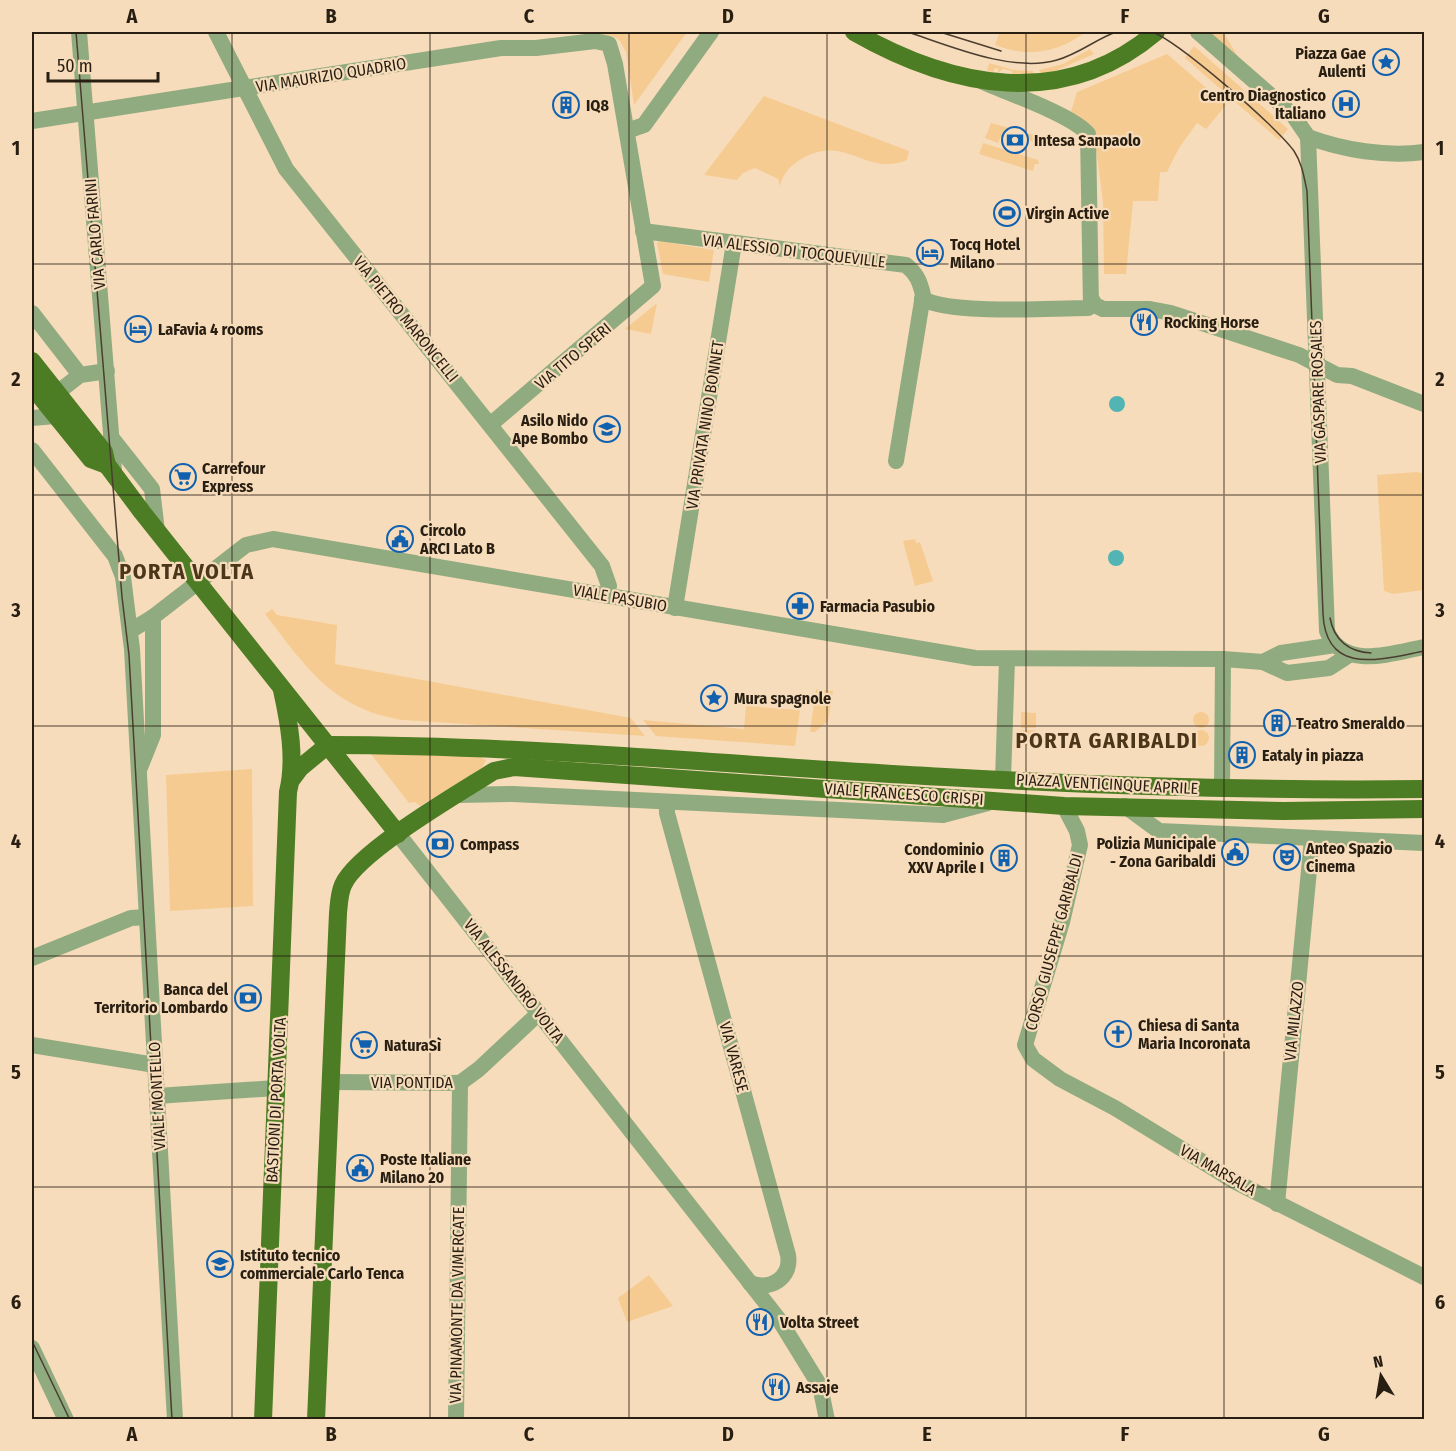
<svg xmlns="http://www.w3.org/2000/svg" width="1456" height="1451" viewBox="0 0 1456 1451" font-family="'Fira Sans Condensed',sans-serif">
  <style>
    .green { fill: #f6cb92 }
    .water { fill: #52b5b3 }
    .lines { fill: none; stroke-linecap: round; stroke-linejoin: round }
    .minor { stroke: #90ab7f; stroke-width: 16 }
    .major { stroke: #4c7c23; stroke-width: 18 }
    .tram { stroke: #4b3e2f; stroke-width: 1.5 }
    .grid { fill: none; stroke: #281e12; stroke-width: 1.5; stroke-opacity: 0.55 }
    .labels { text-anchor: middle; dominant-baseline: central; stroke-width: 4.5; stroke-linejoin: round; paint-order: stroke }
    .poi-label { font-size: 16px; font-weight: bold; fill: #281e12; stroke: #f7dcbb; text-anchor: start }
    .street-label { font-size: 16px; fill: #281e12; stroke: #f7dcbb }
    .district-label { font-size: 22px; font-weight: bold; letter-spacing: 1.5px; fill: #4b3619; stroke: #f7dcbb }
    .neatline { fill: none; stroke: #281e12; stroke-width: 2 }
    .grid-label { font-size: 20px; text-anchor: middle; font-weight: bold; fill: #281e12 }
  </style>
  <rect width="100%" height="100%" fill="#f7dcbb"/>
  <!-- green -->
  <g class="green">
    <path d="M593,32H687L634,105L626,52L620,41L613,36L586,34Z"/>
    <path d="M1000,32H1086C1057,53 1029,58 995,45Z"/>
    <path d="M1203,32H1223L1240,60Z"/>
    <path d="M1194,46L1288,129L1279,140L1185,58Z"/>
    <path d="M1090,49L1094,54L1055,71L1041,74L1039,70L1063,64Z"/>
    <path d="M1167,54L1226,105L1206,129L1197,123L1179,148L1167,172H1160L1158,201H1133L1126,274H1104L1103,202L1096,148L1070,115L1077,92Z"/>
    <path d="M989,63L1014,70L1033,71V75L1012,76V71L1003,69L998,73V69L995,68L993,72L987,71Z"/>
    <path d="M764,96L909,151L907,160C866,177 846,134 803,158C791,165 783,173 780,186L778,179L755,168L743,173L737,180L704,175Z"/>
    <path d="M991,123L1052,140L1045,145L1003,133L998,143L985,138Z"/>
    <path d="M983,143L1038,160L1039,164H1035L1033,171L979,154Z"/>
    <path d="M659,241L714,250L709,282L663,274L657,243Z"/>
    <path d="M657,303L651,334L625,329Z"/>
    <path d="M1417,472L1424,474V590L1393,594L1384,591L1377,475Z"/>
    <path d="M915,539L916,543L920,542L933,581L915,586L903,541Z"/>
    <path d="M272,609L277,615L337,625L335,664L631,718L645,736L403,720C332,709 306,667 265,614Z"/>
    <path d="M816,689L833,691L828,721L815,732H810Z"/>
    <path d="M746,706L800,710L795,746L656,736L643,720L744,729Z"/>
    <path d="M1021,712L1036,713V728H1021Z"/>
    <circle cx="1201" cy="720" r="8"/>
    <path d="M1020,730H1036V746L1020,745Z"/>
    <circle cx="1201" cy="738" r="8"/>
    <path d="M367,749L480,757L486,760L482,768L420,806L415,802L409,803Z"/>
    <path d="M252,769L253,906L170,911L166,775Z"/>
    <path d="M649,1275L673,1306L627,1322L618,1298Z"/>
  </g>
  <!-- water -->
  <g class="water">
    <circle cx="1117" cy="404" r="8"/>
    <circle cx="1116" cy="558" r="8"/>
  </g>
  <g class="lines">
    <!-- minor -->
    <g class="minor">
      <path d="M79,32L114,471"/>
      <path d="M216,32L286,169L602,566L609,586L607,596"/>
      <path d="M1198,32L1293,115L1308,137L1327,631C1343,671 1392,653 1424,647"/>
      <path d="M32,121L501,48H536L595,41L609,44L615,64L653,286L491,424"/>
      <path d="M627,131L644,125L711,32"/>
      <path d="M1308,137C1343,150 1386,157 1424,152"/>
      <path d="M643,231L906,265C917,274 920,282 923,295L896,461"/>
      <path d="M1091,298L1095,305L1103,309H1150L1171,313L1299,355L1337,375L1352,376L1424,404"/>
      <path d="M922,299C956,315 1046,308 1088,308L1091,306L1088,134C1072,115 1008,93 983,82"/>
      <path d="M32,313L80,375"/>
      <path d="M57,393L80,375L107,371"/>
      <path d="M32,418L55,416"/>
      <path d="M111,437L152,489L157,531"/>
      <path d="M32,450L115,556L123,577L132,649L175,1420"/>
      <path d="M675,608L734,243"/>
      <path d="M130,631L153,617L246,545L273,539L975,658L1223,659L1263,662L1287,673L1329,668L1349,655"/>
      <path d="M1263,662L1281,653L1335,645"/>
      <path d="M139,770L153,735V617"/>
      <path d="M1003,779L1007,660"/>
      <path d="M1222,789L1223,659"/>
      <path d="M457,795L513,794L943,815L988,803"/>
      <path d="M667,802V813L788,1255C792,1278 770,1291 750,1283"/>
      <path d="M1064,806L1077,831L1080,845L1062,922L1025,1045L1033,1059L1060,1079L1115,1108L1234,1181L1424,1277"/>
      <path d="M1125,806L1159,831L1424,843"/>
      <path d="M398,834L780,1321L820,1386L827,1420"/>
      <path d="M32,958L131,918L147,917"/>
      <path d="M32,1045L155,1065"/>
      <path d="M330,1082L460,1083L479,1069L539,1013"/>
      <path d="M157,1096L276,1088"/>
      <path d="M1277,1204L1312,839"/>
      <path d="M32,1348L66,1420"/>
      <path d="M456,1420L460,1083"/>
    </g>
    <!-- major -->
    <g class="major">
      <path d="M854,32C952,88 1063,111 1156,32"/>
      <path d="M32,361L104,452L107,465L142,512L398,834"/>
      <path d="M32,386L91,459L107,465"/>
      <path d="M328,745C533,745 739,766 945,777C1105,786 1264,791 1424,789"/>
      <path d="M291,780L300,768L328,745"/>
      <path d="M263,1420L288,792C296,759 289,722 282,690"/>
      <path d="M316,1420L338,913C339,904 339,894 343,885C357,852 461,792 494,771L514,767L1064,806L1283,811L1424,809"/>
    </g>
    <!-- tram -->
    <g class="tram">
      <path d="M76,32L122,597L129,655L172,1420"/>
      <path d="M908,32C950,46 1013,73 1057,60C1079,54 1096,39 1116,32"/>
      <path d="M940,32L1001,51"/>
      <path d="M1152,32C1178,41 1277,127 1294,151C1302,163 1304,177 1307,191L1323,614C1326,677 1382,659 1424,651"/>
      <path d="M1330,618C1334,640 1349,652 1371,653"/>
      <path d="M32,1341L70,1420"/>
    </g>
  </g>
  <!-- grid -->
  <path class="grid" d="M232,32V1420M430,32V1420M629,32V1420M827,32V1420M1026,32V1420M1224,32V1420M32,264H1424M32,495H1424M32,726H1424M32,956H1424M32,1187H1424"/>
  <!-- icons -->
  <defs>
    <symbol id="sight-ring" viewBox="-11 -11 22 22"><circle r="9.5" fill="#f7dcbb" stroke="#1161af" stroke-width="1.5"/><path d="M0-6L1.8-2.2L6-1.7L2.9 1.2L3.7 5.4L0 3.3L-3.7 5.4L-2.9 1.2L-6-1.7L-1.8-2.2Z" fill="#1161af"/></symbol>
    <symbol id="hospital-ring" viewBox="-11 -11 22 22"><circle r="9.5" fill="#f7dcbb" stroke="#1161af" stroke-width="1.5"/><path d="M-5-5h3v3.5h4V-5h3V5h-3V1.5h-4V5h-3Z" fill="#1161af"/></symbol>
    <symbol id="building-ring" viewBox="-11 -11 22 22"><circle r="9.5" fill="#f7dcbb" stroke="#1161af" stroke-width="1.5"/><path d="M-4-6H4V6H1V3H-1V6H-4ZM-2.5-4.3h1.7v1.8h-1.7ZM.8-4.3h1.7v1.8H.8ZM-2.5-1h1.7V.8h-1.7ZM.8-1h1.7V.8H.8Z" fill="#1161af"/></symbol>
    <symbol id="bank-ring" viewBox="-11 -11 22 22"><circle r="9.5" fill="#f7dcbb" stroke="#1161af" stroke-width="1.5"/><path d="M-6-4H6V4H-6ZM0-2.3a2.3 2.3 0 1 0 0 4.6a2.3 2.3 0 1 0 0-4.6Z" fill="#1161af"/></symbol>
    <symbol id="stadium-ring" viewBox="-11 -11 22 22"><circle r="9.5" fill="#f7dcbb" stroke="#1161af" stroke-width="1.5"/><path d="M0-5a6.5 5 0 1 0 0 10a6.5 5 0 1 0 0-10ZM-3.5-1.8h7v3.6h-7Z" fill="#1161af"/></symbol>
    <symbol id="hotel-ring" viewBox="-11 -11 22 22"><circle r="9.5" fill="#f7dcbb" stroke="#1161af" stroke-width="1.5"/><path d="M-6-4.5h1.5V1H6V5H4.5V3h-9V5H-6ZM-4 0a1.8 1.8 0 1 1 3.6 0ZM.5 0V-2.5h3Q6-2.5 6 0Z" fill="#1161af"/></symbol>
    <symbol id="restaurant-ring" viewBox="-11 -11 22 22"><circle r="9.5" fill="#f7dcbb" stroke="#1161af" stroke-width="1.5"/><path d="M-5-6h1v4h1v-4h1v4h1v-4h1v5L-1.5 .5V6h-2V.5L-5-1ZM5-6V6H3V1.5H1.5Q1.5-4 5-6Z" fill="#1161af"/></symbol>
    <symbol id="school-ring" viewBox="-11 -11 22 22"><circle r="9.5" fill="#f7dcbb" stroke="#1161af" stroke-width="1.5"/><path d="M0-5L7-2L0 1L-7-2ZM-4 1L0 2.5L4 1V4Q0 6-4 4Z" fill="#1161af"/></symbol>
    <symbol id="supermarket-ring" viewBox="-11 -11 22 22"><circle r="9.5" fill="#f7dcbb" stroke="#1161af" stroke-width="1.5"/><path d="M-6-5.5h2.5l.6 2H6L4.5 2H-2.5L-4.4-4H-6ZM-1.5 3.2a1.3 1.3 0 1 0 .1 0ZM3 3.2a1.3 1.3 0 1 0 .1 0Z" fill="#1161af"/></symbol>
    <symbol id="civic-ring" viewBox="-11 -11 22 22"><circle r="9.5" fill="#f7dcbb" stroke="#1161af" stroke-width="1.5"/><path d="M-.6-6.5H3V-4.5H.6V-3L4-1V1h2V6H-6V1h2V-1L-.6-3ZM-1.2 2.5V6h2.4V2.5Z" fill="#1161af"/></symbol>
    <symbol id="pharmacy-ring" viewBox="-11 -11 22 22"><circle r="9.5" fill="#f7dcbb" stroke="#1161af" stroke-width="1.5"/><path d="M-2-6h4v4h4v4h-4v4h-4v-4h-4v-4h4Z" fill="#1161af"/></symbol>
    <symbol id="theatre-ring" viewBox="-11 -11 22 22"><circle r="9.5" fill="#f7dcbb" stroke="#1161af" stroke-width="1.5"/><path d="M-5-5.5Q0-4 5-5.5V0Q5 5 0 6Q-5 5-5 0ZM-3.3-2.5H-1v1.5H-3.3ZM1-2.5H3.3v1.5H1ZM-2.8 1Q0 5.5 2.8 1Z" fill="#1161af"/></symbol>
    <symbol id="church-ring" viewBox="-11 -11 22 22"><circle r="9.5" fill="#f7dcbb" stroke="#1161af" stroke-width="1.5"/><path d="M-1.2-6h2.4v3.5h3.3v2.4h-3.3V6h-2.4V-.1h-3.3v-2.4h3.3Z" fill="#1161af"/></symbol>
  </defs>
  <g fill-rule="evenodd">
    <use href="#sight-ring" x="1371" y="47" width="30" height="30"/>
    <use href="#hospital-ring" x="1331" y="89" width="30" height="30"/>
    <use href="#building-ring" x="551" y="90" width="30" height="30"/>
    <use href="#bank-ring" x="1000" y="125" width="30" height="30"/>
    <use href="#stadium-ring" x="992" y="198" width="30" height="30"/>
    <use href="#hotel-ring" x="915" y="238" width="30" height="30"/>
    <use href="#restaurant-ring" x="1129" y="307" width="30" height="30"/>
    <use href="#hotel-ring" x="123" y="314" width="30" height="30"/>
    <use href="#school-ring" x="592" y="414" width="30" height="30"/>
    <use href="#supermarket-ring" x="168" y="462" width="30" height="30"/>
    <use href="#civic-ring" x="385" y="524" width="30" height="30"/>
    <use href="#pharmacy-ring" x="785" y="591" width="30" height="30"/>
    <use href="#sight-ring" x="699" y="683" width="30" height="30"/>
    <use href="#building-ring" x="1262" y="708" width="30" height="30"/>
    <use href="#building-ring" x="1227" y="740" width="30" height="30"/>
    <use href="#bank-ring" x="425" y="829" width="30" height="30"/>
    <use href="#civic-ring" x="1220" y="837" width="30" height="30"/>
    <use href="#theatre-ring" x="1272" y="842" width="30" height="30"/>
    <use href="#building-ring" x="989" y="843" width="30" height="30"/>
    <use href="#bank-ring" x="233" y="983" width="30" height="30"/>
    <use href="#church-ring" x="1103" y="1019" width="30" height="30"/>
    <use href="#supermarket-ring" x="349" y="1030" width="30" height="30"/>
    <use href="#civic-ring" x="345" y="1153" width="30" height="30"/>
    <use href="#school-ring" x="205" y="1249" width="30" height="30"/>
    <use href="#restaurant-ring" x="745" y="1307" width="30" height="30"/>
    <use href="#restaurant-ring" x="761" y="1372" width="30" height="30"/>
  </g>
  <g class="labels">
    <!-- poi labels -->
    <g class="poi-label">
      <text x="1366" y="53" text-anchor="end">Piazza Gae<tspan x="1366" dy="18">Aulenti</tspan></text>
      <text x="1326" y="95" text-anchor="end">Centro Diagnostico<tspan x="1326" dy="18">Italiano</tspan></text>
      <text x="586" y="105">IQ8</text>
      <text x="1034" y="140">Intesa Sanpaolo</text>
      <text x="1026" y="213">Virgin Active</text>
      <text x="950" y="244">Tocq Hotel<tspan x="950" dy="18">Milano</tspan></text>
      <text x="1164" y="322">Rocking Horse</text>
      <text x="158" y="329">LaFavia 4 rooms</text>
      <text x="588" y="420" text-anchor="end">Asilo Nido<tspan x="588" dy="18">Ape Bombo</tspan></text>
      <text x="202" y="468">Carrefour<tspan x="202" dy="18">Express</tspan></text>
      <text x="420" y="530">Circolo<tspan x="420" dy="18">ARCI Lato B</tspan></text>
      <text x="820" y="606">Farmacia Pasubio</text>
      <text x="734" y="698">Mura spagnole</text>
      <text x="1296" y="723">Teatro Smeraldo</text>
      <text x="1262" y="755">Eataly in piazza</text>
      <text x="1216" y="843" text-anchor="end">Polizia Municipale<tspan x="1216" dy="18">- Zona Garibaldi</tspan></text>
      <text x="460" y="844">Compass</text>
      <text x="1306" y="848">Anteo Spazio<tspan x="1306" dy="18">Cinema</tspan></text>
      <text x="984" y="849" text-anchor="end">Condominio<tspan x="984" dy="18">XXV Aprile I</tspan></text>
      <text x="228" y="989" text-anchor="end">Banca del<tspan x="228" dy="18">Territorio Lombardo</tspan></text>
      <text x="1138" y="1025">Chiesa di Santa<tspan x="1138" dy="18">Maria Incoronata</tspan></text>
      <text x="384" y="1045">NaturaSì</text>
      <text x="380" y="1159">Poste Italiane<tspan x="380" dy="18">Milano 20</tspan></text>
      <text x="240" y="1255">Istituto tecnico<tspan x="240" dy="18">commerciale Carlo Tenca</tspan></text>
      <text x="780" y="1322">Volta Street</text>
      <text x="796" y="1387">Assaje</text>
    </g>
    <!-- street labels -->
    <g class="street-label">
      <text transform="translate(331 75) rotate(-9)">VIA MAURIZIO QUADRIO</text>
      <text transform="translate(95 234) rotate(-95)">VIA CARLO FARINI</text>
      <text transform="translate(794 251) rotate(7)">VIA ALESSIO DI TOCQUEVILLE</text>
      <text transform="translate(406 319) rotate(51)">VIA PIETRO MARONCELLI</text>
      <text transform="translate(573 356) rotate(-40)">VIA TITO SPERI</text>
      <text transform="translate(1318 392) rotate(-92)">VIA GASPARE ROSALES</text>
      <text transform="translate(705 425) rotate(-81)">VIA PRIVATA NINO BONNET</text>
      <text transform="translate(620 598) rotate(10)">VIALE PASUBIO</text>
      <text transform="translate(1107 784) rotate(3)">PIAZZA VENTICINQUE APRILE</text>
      <text transform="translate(904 794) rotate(4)">VIALE FRANCESCO CRISPI</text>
      <text transform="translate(1054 942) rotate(-75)">CORSO GIUSEPPE GARIBALDI</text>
      <text transform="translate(514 981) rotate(52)">VIA ALESSANDRO VOLTA</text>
      <text transform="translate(1294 1021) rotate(-84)">VIA MILAZZO</text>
      <text transform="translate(734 1057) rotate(75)">VIA VARESE</text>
      <text x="412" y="1082">VIA PONTIDA</text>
      <text transform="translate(157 1096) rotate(-93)">VIALE MONTELLO</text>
      <text transform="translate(276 1100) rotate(-87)">BASTIONI DI PORTA VOLTA</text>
      <text transform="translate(1218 1170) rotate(30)">VIA MARSALA</text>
      <text transform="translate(457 1305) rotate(-89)">VIA PINAMONTE DA VIMERCATE</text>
    </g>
    <!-- district labels -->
    <g class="district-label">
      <text x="187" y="571">PORTA VOLTA</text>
      <text x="1107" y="740">PORTA GARIBALDI</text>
    </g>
  </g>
  <!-- border -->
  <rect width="1456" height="1451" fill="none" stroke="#f7dcbb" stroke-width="66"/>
  <!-- north arrow -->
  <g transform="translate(1381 1376) rotate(349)" stroke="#f7dcbb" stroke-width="4.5" paint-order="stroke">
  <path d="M0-4.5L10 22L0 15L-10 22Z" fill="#281e12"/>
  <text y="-9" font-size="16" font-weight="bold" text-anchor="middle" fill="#281e12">N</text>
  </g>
  <!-- scale -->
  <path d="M48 72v9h110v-9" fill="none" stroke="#281e12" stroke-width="3"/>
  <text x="57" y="72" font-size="18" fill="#281e12" stroke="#f7dcbb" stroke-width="4.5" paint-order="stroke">50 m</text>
  <rect x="33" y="33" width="1390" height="1385" class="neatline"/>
  <g class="grid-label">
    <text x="132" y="23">A</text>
    <text x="331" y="23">B</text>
    <text x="529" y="23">C</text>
    <text x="728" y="23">D</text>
    <text x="927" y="23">E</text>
    <text x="1125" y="23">F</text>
    <text x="1324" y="23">G</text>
    <text x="16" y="155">1</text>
    <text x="1440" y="155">1</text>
    <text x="16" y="386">2</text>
    <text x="1440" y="386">2</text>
    <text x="16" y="617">3</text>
    <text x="1440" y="617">3</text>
    <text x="16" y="848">4</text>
    <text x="1440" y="848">4</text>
    <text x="16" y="1079">5</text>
    <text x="1440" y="1079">5</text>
    <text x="16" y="1309">6</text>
    <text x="1440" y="1309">6</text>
    <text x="132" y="1441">A</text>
    <text x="331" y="1441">B</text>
    <text x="529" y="1441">C</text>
    <text x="728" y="1441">D</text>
    <text x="927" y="1441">E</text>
    <text x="1125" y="1441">F</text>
    <text x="1324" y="1441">G</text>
  </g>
</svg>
